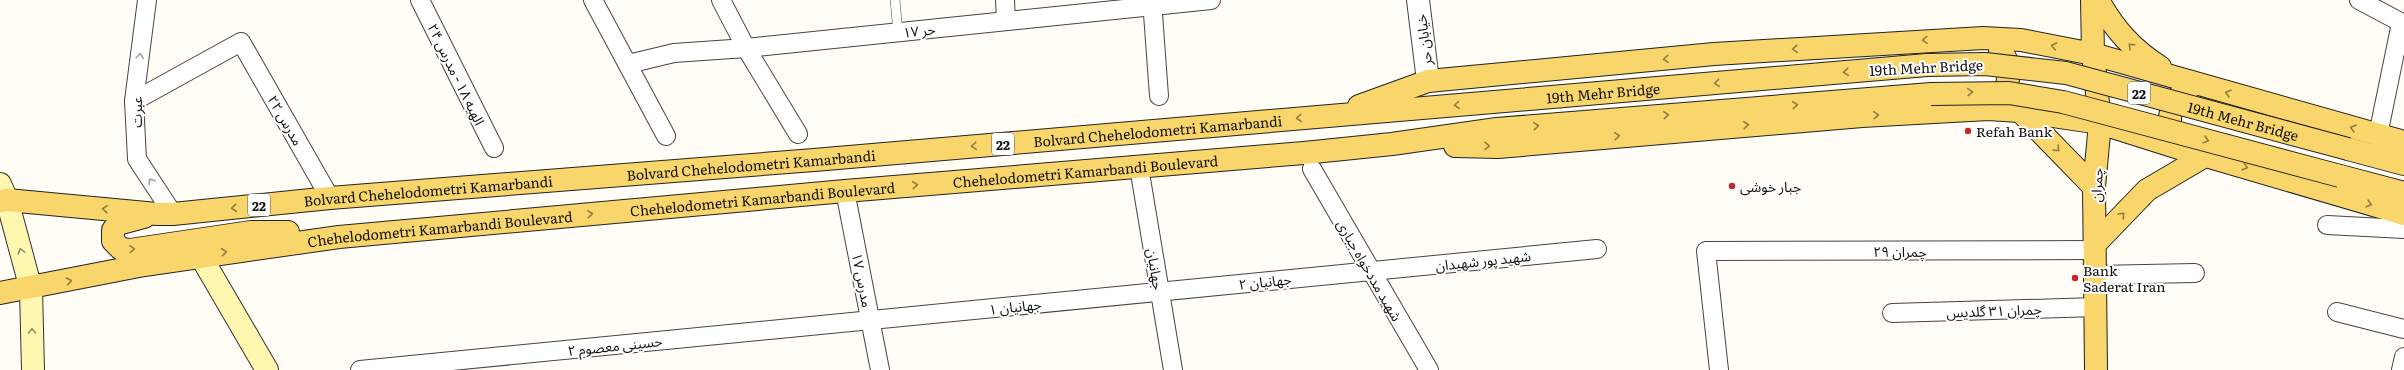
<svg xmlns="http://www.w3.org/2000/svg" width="2404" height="370" viewBox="0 0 2404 370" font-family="Literata,'Noto Sans Arabic',serif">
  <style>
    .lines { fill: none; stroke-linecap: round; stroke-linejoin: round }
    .service-casing { stroke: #444; stroke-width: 10 }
    .minor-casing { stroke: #444; stroke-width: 20 }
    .tertiary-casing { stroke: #444; stroke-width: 24 }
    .secondary-casing { stroke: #333; stroke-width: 24 }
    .primary-casing { stroke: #222; stroke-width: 24 }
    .service { stroke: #fff; stroke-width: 9 }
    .minor { stroke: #fff; stroke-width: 18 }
    .tertiary { stroke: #fff; stroke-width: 22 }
    .secondary { stroke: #fff6b0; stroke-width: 22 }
    .primary { stroke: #f9d66b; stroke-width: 22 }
    .primary-bridge-casing { stroke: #222; stroke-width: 24; stroke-linecap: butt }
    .primary-bridge { stroke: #f9d66b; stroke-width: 22 }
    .oneway { stroke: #917d42 }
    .oneway2 { stroke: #a0a0a0 }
    .oneway3 { stroke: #948f68 }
    .poi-dot { fill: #c4262e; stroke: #fff; stroke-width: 1.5 }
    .labels { text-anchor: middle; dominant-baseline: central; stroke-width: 4; stroke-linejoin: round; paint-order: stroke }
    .shield { fill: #fff; stroke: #585858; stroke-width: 1 }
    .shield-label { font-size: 13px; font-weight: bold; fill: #111 }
    .street-label { font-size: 14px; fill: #111; stroke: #fff }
    .poi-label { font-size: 14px; fill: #111; stroke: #fff; text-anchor: start }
  </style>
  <rect width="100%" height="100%" fill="#fffdf5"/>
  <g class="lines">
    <defs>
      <path id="service" d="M895,0L898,32"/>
      <g id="minor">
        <path d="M147,0L134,101L137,159L173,214"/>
        <path d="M420,0L494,148"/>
        <path d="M593,0L666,136"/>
        <path d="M721,0L746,48L798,134"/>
        <path d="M1005,0L1006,21"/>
        <path d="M1152,0L1159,96"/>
        <path d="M2359,0L2404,24"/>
        <path d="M628,64L674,53L746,48L1211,0"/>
        <path d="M134,101L241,42L330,198"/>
        <path d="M2378,135L2401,23"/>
        <path d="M1139,167L1173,370"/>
        <path d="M1312,169L1429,370"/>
        <path d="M845,191L880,370"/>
        <path d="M2327,225L2404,229"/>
        <path d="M2095,275L2195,273"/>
        <path d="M2337,312L2404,329"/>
        <path d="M1892,313L2096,307"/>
        <path d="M360,370L1597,249"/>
        <path d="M1719,370L1706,251L2095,250"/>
        <path d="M2401,370L2404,357"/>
      </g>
      <path id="tertiary" d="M1418,0L1428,81"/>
      <g id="secondary">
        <path d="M0,184L7,200L31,289L33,370"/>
        <path d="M200,255L267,370"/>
      </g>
      <g id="primary">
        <path d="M2092,0L2093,54L2100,123L2094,187L2096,370"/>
        <path d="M2098,0C2114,29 2132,49 2160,67"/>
        <path d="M1359,106L1428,81L1714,54L1983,38L2021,40L2093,54L2404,142"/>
        <path d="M1990,107C1994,103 1999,99 2002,95C2011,82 2011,62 2000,50"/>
        <path d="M2020,111L2094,187"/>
        <path d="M1455,146L1498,147L1862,116L1988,109L2020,111L2100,123L2179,148L2404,214"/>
        <path d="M2178,146C2165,127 2167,102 2188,89"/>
        <path d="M2348,149L2404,164"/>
        <path d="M2340,176L2404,193"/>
        <path id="s1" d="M0,201L7,200L157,214H173L330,198L814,160L1927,65"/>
        <path d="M144,217L118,224L113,230V241L121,249L130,250L251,232H288"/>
        <path d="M2095,244L2147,190L2205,156"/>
        <path id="s2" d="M0,293L144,265L339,237L845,191L1304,153L1392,144L1497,129L1931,94"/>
      </g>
    </defs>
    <!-- service casing -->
    <use href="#service" class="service-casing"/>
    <!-- minor casing -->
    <use href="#minor" class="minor-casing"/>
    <!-- tertiary casing -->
    <use href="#tertiary" class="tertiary-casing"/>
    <!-- secondary casing -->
    <use href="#secondary" class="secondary-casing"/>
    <!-- primary casing -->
    <use href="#primary" class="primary-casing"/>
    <!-- service -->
    <use href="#service" class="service"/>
    <!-- minor -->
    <use href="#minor" class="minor"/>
    <!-- tertiary -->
    <use href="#tertiary" class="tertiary"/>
    <!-- secondary -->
    <use href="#secondary" class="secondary"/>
    <!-- primary -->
    <use href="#primary" class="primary"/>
    <defs>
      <g id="primary-bridge">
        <path id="s3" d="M1927,65L1985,64L2066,73L2348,149"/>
        <path d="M1931,94L2009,93L2063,102L2340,176"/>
      </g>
    </defs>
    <!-- primary-bridge casing -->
    <use href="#primary-bridge" class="primary-bridge-casing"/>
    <!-- primary-bridge -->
    <use href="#primary-bridge" class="primary-bridge"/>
  </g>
  <!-- one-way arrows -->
  <defs><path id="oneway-chevron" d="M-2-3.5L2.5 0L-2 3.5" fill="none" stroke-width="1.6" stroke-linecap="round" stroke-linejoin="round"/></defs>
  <g class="oneway">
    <use href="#oneway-chevron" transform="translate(1925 40) rotate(177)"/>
    <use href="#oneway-chevron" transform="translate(2054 46) rotate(-169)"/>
    <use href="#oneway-chevron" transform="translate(2131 46) rotate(-138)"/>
    <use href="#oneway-chevron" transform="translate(1795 49) rotate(176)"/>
    <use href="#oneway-chevron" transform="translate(1666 59) rotate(175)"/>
    <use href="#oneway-chevron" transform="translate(1846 72) rotate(175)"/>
    <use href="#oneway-chevron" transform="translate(1717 83) rotate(175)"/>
    <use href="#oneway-chevron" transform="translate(1970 92) rotate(-2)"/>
    <use href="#oneway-chevron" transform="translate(2228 93) rotate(-164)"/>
    <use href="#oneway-chevron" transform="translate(1457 105) rotate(175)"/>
    <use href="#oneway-chevron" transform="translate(1795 105) rotate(-5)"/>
    <use href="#oneway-chevron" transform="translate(1666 115) rotate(-5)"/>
    <use href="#oneway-chevron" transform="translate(1876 115) rotate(-4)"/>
    <use href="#oneway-chevron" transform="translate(1299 118) rotate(175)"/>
    <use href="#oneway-chevron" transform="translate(1746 125) rotate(-5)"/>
    <use href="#oneway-chevron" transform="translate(1536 126) rotate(-5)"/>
    <use href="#oneway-chevron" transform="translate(2353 128) rotate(-164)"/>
    <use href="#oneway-chevron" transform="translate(1617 136) rotate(-5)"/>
    <use href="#oneway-chevron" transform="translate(2206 140) rotate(15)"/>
    <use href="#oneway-chevron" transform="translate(974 146) rotate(175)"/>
    <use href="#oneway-chevron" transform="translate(1487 146) rotate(1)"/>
    <use href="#oneway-chevron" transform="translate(2057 149) rotate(46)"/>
    <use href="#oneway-chevron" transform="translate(2245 167) rotate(16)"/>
    <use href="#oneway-chevron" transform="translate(915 185) rotate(-5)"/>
    <use href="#oneway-chevron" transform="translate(2369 204) rotate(16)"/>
    <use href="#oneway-chevron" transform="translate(234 208) rotate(174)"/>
    <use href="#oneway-chevron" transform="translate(105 209) rotate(-175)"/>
    <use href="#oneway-chevron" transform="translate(590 214) rotate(-5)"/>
    <use href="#oneway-chevron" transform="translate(2122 215) rotate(-47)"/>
    <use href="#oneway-chevron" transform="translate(132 249) rotate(-3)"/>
    <use href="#oneway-chevron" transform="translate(224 252) rotate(-8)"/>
    <use href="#oneway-chevron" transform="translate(69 281) rotate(-12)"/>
  </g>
  <g class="oneway2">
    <use href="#oneway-chevron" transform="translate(140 56) rotate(-83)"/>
    <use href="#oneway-chevron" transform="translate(151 181) rotate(-124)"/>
  </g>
  <g class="oneway3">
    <use href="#oneway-chevron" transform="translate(21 251) rotate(-105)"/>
    <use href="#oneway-chevron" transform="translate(32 331) rotate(-91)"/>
  </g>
  <!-- markers -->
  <g class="poi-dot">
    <circle cx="1968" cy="131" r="4"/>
    <circle cx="1732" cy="186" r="4"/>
    <circle cx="2075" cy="278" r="4"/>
  </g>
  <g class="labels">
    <!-- shield labels -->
    <g class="shield">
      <rect x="2128" y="82" width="22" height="22" rx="3"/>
      <rect x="992" y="133" width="22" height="22" rx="3"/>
      <rect x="248" y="194" width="22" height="22" rx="3"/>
    </g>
    <g class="shield-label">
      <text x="2139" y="93">22</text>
      <text x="1003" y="144">22</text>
      <text x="259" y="205">22</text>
    </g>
    <!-- street labels -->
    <g class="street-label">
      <text transform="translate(919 30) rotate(-6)">حر ۱۷</text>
      <text transform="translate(1423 40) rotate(-97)">خیابان حر</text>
      <text transform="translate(1926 67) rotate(-3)">19th Mehr Bridge</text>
      <text transform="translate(457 74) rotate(64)">الهیه ۱۸ - مدرس ۲۴</text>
      <text stroke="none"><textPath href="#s1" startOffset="1609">19th Mehr Bridge</textPath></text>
      <text transform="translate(136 112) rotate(-90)">عبرت</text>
      <text transform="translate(286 120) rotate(60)">مدرس ۲۲</text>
      <text stroke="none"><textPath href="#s3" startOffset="323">19th Mehr Bridge</textPath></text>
      <text stroke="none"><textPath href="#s1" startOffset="1162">Bolvard Chehelodometri Kamarbandi</textPath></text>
      <text stroke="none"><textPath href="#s1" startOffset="754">Bolvard Chehelodometri Kamarbandi</textPath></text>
      <text stroke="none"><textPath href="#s2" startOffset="1093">Chehelodometri Kamarbandi Boulevard</textPath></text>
      <text transform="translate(2096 185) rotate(-87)">چمران</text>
      <text stroke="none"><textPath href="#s1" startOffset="430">Bolvard Chehelodometri Kamarbandi</textPath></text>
      <text stroke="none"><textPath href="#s2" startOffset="769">Chehelodometri Kamarbandi Boulevard</textPath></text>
      <text stroke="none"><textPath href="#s2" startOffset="445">Chehelodometri Kamarbandi Boulevard</textPath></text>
      <text x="1900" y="251">چمران ۲۹</text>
      <text transform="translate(1483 260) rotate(-6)">شهید پور شهیدان</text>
      <text transform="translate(1156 269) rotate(81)">جهانیان</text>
      <text transform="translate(1370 270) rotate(60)">شهید مددخواه جباری</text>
      <text transform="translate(863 280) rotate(79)">مدرس ۱۷</text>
      <text transform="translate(1265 281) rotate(-6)">جهانیان ۲</text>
      <text transform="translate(1015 306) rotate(-6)">جهانیان ۱</text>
      <text transform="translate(1994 310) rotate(-2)">چمران ۳۱ گلدیس</text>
      <text transform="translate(615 345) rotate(-6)">حسینی معصوم ۲</text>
    </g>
    <!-- poi labels -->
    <g class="poi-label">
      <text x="1976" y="131">Refah Bank</text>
      <text x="1740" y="186">جبار خوشی</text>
      <text x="2083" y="270">Bank<tspan x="2083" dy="16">Saderat Iran</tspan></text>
    </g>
  </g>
</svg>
